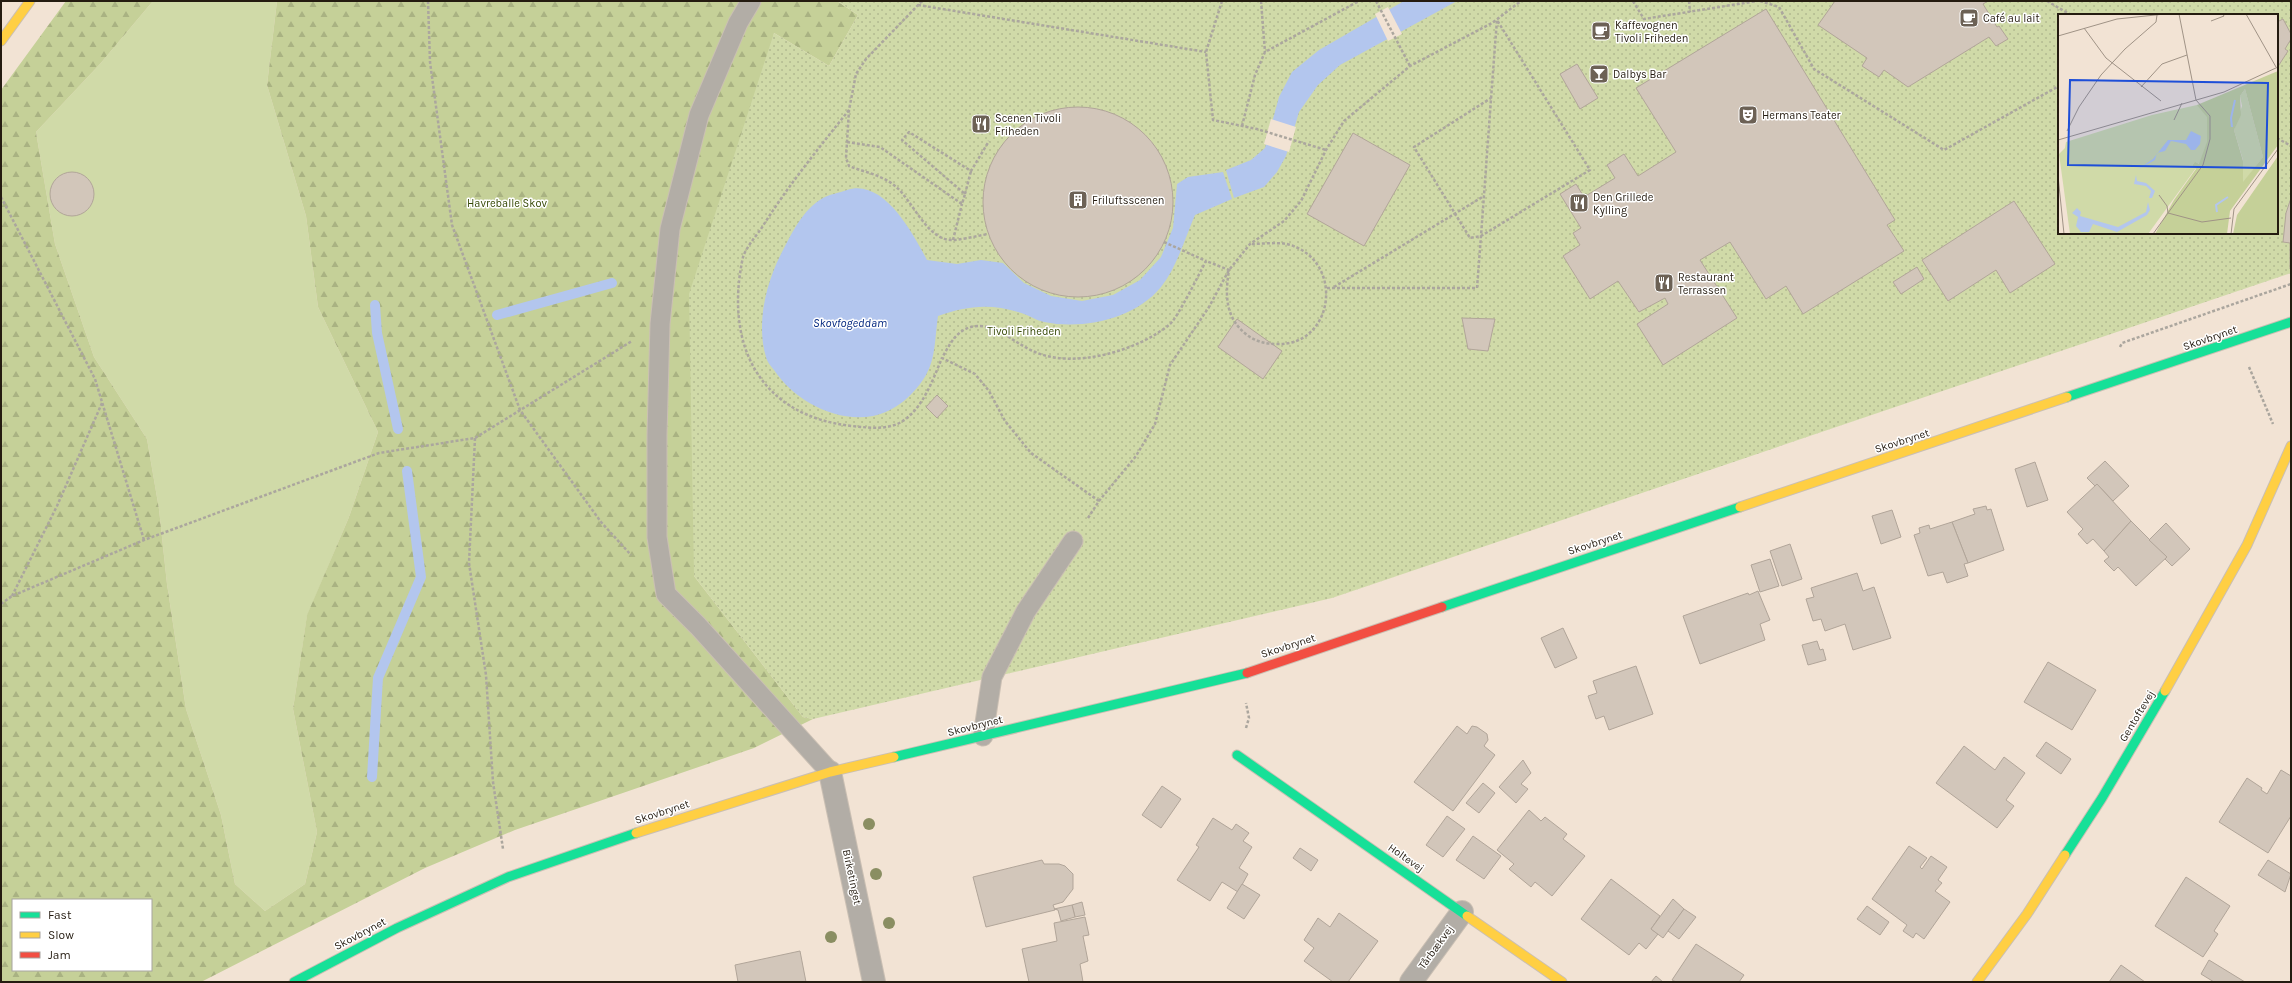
<svg xmlns="http://www.w3.org/2000/svg" width="2292" height="983" viewBox="0 0 2292 983" font-family="Karla,sans-serif">
  <style>
    .grass { fill: #d0daa8 }
    .forest { fill: url(#forest-firs); fill-rule: evenodd }
    .park { fill: url(#park-dots); fill-rule: evenodd }
    .water { fill: #b3c6ee }
    .pier { fill: #f2e3d4 }
    .lines { fill: none; stroke-linecap: round; stroke-linejoin: round }
    .stream { stroke: #b3c6ee; stroke-width: 10 }
    .building { fill: #d2c6ba; stroke: #b1a599 }
    .lane-casing { stroke: #cabfb3; stroke-width: 21 }
    .street-casing { stroke: #cabfb3; stroke-width: 24 }
    .fast-casing { stroke: #cabfb3; stroke-width: 11 }
    .slow-casing { stroke: #cabfb3; stroke-width: 11 }
    .jam-casing { stroke: #cabfb3; stroke-width: 11 }
    .path { stroke: #aba69e; stroke-width: 2.5; stroke-dasharray: 3 2; stroke-linecap: butt }
    .lane { stroke: #b2ada6; stroke-width: 19 }
    .street { stroke: #b2ada6; stroke-width: 22 }
    .fast { stroke: #16e098; stroke-width: 9 }
    .slow { stroke: #ffcf43; stroke-width: 9 }
    .jam { stroke: #f24e42; stroke-width: 9 }
    .tree { fill: #8a8e62 }
    .labels { text-anchor: middle; dominant-baseline: central; stroke-width: 3; stroke-linejoin: round; paint-order: stroke }
    .poi-label { font-size: 11px; fill: #241b10; stroke: #fff; text-anchor: start }
    .park-label { font-size: 11px; fill: #354804; stroke: #fff }
    .street-label { font-size: 11px; fill: #241b10; stroke: #fff }
    .water-label { font-size: 12px; font-style: italic; fill: #052981; stroke: #fff }
    .inset-river { fill: none; stroke: #b3c6ee; stroke-width: 2 }
    .inset-road { fill: none; stroke: #a09386; stroke-width: 1 }
    .view { fill: #1d4ed8; fill-opacity: 0.15; stroke: #1d4ed8; stroke-width: 2 }
    .inset-edge { fill: none; stroke: #241b10; stroke-width: 2 }
  </style>
  <defs>
    <pattern id="forest-firs" width="22" height="20" patternUnits="userSpaceOnUse"><rect width="22" height="20" fill="#c5d098"/><path d="M5 1l3.5 6h-7zM16 11l3.5 6h-7z" fill="#a9b282"/></pattern>
    <pattern id="park-dots" width="8" height="8" patternUnits="userSpaceOnUse"><rect width="8" height="8" fill="#d0daa8"/><path d="M2 2h.1M6 6h.1" fill="none" stroke="#b2ba90" stroke-width="1.8" stroke-linecap="round"/></pattern>
  </defs>
  <rect width="100%" height="100%" fill="#f2e3d4"/>
  <!-- grass -->
  <path class="grass" d="M153,1H277L267,85L306,216L318,307L378,432L349,517L307,616L293,709L317,832L305,884L265,911L235,884L221,815L186,709L167,584L159,509L147,439L94,357L55,244L36,132L100,64Z"/>
  <!-- forest -->
  <path class="forest" d="M66,1H153L100,64L36,132L55,244L94,357L147,439L159,509L167,584L186,709L221,815L235,884L265,911L305,884L317,832L293,709L307,615L349,517L378,432L318,307L306,216L267,85L277,1H837L858,15L829,66L774,33L694,576L803,717L813,719L754,748L515,830L425,868L201,982H1V90ZM13,900H151V970H13Z"/>
  <!-- park -->
  <path class="park" d="M837,1H2291V273L1332,598L813,719L803,717L694,576L689,294L774,33L829,66L858,15ZM2059,15H2277V233H2059Z"/>
  <!-- water -->
  <g class="water">
    <path d="M1404,1H1457L1340,65L1318,85L1299,112L1286,156L1277,172L1264,187L1234,198L1226,170L1251,160L1265,148L1279,97L1292,72L1319,50Z"/>
    <path d="M1223,172L1232,199L1195,215C1185,238 1177,267 1161,287C1135,319 1083,330 1044,322C1035,320 1027,314 1018,312C990,303 965,306 938,316C935,335 936,358 926,375C915,394 895,412 873,416C835,423 794,400 774,370C771,366 767,362 766,357C756,323 766,283 782,252C792,233 803,209 823,198C830,194 839,193 847,190C884,178 913,234 927,260L957,264L981,260L1003,263L1024,283L1051,296L1082,301L1113,295L1140,280L1161,257L1173,228L1177,184L1188,177Z"/>
  </g>
  <!-- pier -->
  <g class="pier">
    <path d="M1388,7L1402,34L1388,41L1375,14Z"/>
    <path d="M1271,119L1296,127L1289,152L1264,144Z"/>
  </g>
  <g class="lines">
    <!-- stream -->
    <g class="stream">
      <path d="M375,305L377,333L398,429"/>
      <path d="M497,315L612,283"/>
      <path d="M372,777L378,678L421,577L407,471"/>
    </g>
  </g>
  <!-- building -->
  <g class="building">
    <path d="M1835,1H1988L1983,4L1997,27L1999,26L2008,39L1996,46L1989,37L1908,87L1884,70L1879,77L1862,66L1867,58L1818,25Z"/>
    <path d="M1766,9L1895,220L1887,225L1904,251L1803,314L1786,286L1766,299L1730,242L1700,260L1737,318L1663,365L1637,324L1668,304L1665,298L1639,312L1618,281L1590,299L1563,256L1580,245L1573,233L1581,228L1560,194L1576,184L1584,197L1615,178L1607,165L1624,154L1638,176L1676,152L1636,88Z"/>
    <path d="M2283,19L2291,34V39L2285,49L2288,51L2277,68V22Z"/>
    <path d="M1577,64L1598,98L1580,109L1560,74Z"/>
    <circle cx="1078" cy="202" r="95"/>
    <path d="M1353,133L1410,165L1364,246L1307,214Z"/>
    <circle cx="72" cy="194" r="22"/>
    <path d="M2291,198V268L2290,269V243L2283,242L2286,213Z"/>
    <path d="M2014,201L2055,264L2010,293L1996,270L1948,301L1922,260Z"/>
    <path d="M1917,267L1924,279L1901,294L1893,282Z"/>
    <path d="M1462,318L1495,319L1488,351L1468,349Z"/>
    <path d="M1237,319L1282,351L1263,379L1218,347Z"/>
    <path d="M937,395L948,406L937,418L926,407Z"/>
    <path d="M2105,461L2129,486L2113,501L2097,484L2095,486L2087,478Z"/>
    <path d="M2035,462L2048,500L2027,507L2015,469Z"/>
    <path d="M2097,484L2131,521L2104,551L2093,539L2087,544L2078,534L2083,529L2067,512Z"/>
    <path d="M1986,506L1987,510L1991,509L2004,550L1968,563L1952,522L1975,514L1973,509Z"/>
    <path d="M1892,510L1901,537L1881,544L1872,516Z"/>
    <path d="M2131,521L2167,557L2136,586L2118,567L2114,571L2104,561L2109,557L2104,551Z"/>
    <path d="M1952,522L1968,563L1964,564L1968,576L1947,583L1943,572L1928,576L1914,535L1920,533L1919,528L1929,525L1930,529Z"/>
    <path d="M2166,523L2190,549L2172,566L2165,559L2167,557L2149,540Z"/>
    <path d="M1790,544L1802,579L1782,586L1770,551Z"/>
    <path d="M1770,559L1779,586L1760,592L1751,565Z"/>
    <path d="M1857,573L1863,591L1874,587L1891,638L1853,650L1845,624L1825,631L1821,619L1813,621L1806,599L1814,597L1811,588Z"/>
    <path d="M1758,591L1770,620L1760,624L1765,640L1700,664L1683,616L1748,593L1749,595Z"/>
    <path d="M1563,628L1577,658L1555,668L1541,638Z"/>
    <path d="M1817,641L1820,650L1823,649L1826,660L1808,665L1802,645Z"/>
    <path d="M2048,662L2096,690L2072,730L2024,702Z"/>
    <path d="M1636,666L1653,714L1609,730L1604,716L1596,719L1588,696L1597,693L1593,681Z"/>
    <path d="M1457,726L1467,734L1472,726L1477,727L1487,734L1488,740L1484,746L1495,755L1453,811L1414,782Z"/>
    <path d="M2046,742L2071,759L2061,774L2036,756Z"/>
    <path d="M1964,746L1995,770L2004,757L2025,773L2006,800L2014,806L1997,828L1936,783Z"/>
    <path d="M1523,760L1531,773L1521,784L1528,789L1516,803L1499,787Z"/>
    <path d="M2281,770L2291,776V816L2268,853L2219,822L2247,778L2262,788L2261,790L2267,794Z"/>
    <path d="M1483,783L1495,793L1479,813L1466,803Z"/>
    <path d="M1162,786L1181,799L1161,828L1142,815Z"/>
    <path d="M1529,810L1541,821L1545,817L1567,834L1563,839L1585,856L1552,896L1535,882L1531,887L1509,869L1514,864L1497,850Z"/>
    <path d="M1447,816L1465,829L1443,857L1426,845Z"/>
    <path d="M1213,818L1232,830L1236,824L1249,833L1243,841L1252,847L1239,868L1248,874L1238,892L1222,882L1210,901L1177,880L1199,847L1196,845Z"/>
    <path d="M1473,836L1501,856L1484,879L1456,860Z"/>
    <path d="M1909,846L1927,858L1920,867L1922,869L1931,856L1947,867L1938,880L1942,883L1935,891L1950,902L1924,939L1916,933L1913,938L1903,931L1907,925L1872,899Z"/>
    <path d="M1300,848L1318,860L1311,871L1293,858Z"/>
    <path d="M1042,860L1044,864H1059L1065,866L1073,874V889L1063,902L1053,905L1055,910L986,927L973,877Z"/>
    <path d="M2268,860L2291,874L2285,892L2258,875Z"/>
    <path d="M2186,877L2230,906L2214,931L2218,934L2203,957L2155,926Z"/>
    <path d="M1611,879L1660,916L1651,929L1658,934L1646,949L1639,943L1629,955L1581,919Z"/>
    <path d="M1242,884L1260,895L1244,919L1227,908Z"/>
    <path d="M1673,899L1684,909L1663,938L1651,929Z"/>
    <path d="M1082,902L1085,915L1075,917L1072,905Z"/>
    <path d="M1072,905L1075,917L1061,921L1058,910L1054,909Z"/>
    <path d="M1867,906L1889,922L1880,935L1857,919Z"/>
    <path d="M1684,909L1696,917L1679,939L1668,931Z"/>
    <path d="M1339,913L1378,941L1348,982H1333L1304,961L1314,948L1304,940L1318,918L1330,927Z"/>
    <path d="M1085,917L1089,935L1083,936L1088,961L1080,964L1083,982H1029L1022,949L1057,941L1054,923Z"/>
    <path d="M1696,944L1744,975L1739,982H1676L1672,980Z"/>
    <path d="M800,951L806,982H738L735,965Z"/>
    <path d="M2209,960L2245,982H2214L2201,974Z"/>
    <path d="M2121,965L2145,982H2109Z"/>
    <path d="M1656,976L1663,982H1651Z"/>
  </g>
  <g class="lines">
    <defs>
      <g id="lane">
        <path d="M751,1L738,23L699,115L670,229L660,324L657,435V537L666,594L698,626L830,772"/>
        <path d="M983,736L992,677L1026,611L1073,541"/>
      </g>
      <g id="street">
        <path d="M830,772L874,982"/>
        <path d="M1411,982L1462,912"/>
      </g>
      <g id="fast">
        <path d="M2067,397L2291,322"/>
        <path d="M1442,607L1740,507"/>
        <path d="M1237,755L1467,916"/>
        <path d="M894,757L1247,673"/>
        <path d="M2065,855L2102,798L2165,691"/>
        <path d="M294,982L397,928L508,877L636,833"/>
      </g>
      <g id="slow">
        <path d="M1,41L30,1"/>
        <path d="M1740,507L2067,397"/>
        <path d="M2165,691L2247,545L2291,446"/>
        <path d="M636,833L830,772L894,757"/>
        <path d="M1467,916L1562,982"/>
        <path d="M1977,982L2027,914L2065,855"/>
      </g>
      <path id="jam" d="M1247,673L1442,607"/>
    </defs>
    <!-- lane casing -->
    <use href="#lane" class="lane-casing"/>
    <!-- street casing -->
    <use href="#street" class="street-casing"/>
    <!-- fast casing -->
    <use href="#fast" class="fast-casing"/>
    <!-- slow casing -->
    <use href="#slow" class="slow-casing"/>
    <!-- jam casing -->
    <use href="#jam" class="jam-casing"/>
    <!-- path -->
    <g class="path">
      <path d="M428,1L430,62L452,225L520,410L601,522L631,555"/>
      <path d="M922,1L866,59L856,74L849,110L846,158L849,166C864,172 882,175 895,186C913,200 927,242 954,240C965,239 977,236 988,234"/>
      <path d="M1222,1L1206,52L1213,120L1257,129L1326,150"/>
      <path d="M1261,1L1265,52"/>
      <path d="M1376,1L1410,66"/>
      <path d="M1633,1L1644,19L1757,1"/>
      <path d="M1689,1L1690,12"/>
      <path d="M1760,1L1779,7L1814,69L1944,150L2059,86"/>
      <path d="M2047,1L2071,15"/>
      <path d="M918,5L1206,52"/>
      <path d="M849,110C818,149 787,187 761,229C755,237 746,248 743,257C724,344 759,416 852,426C872,428 891,431 907,418C925,403 933,379 942,358"/>
      <path d="M1242,126L1255,75L1265,52L1359,1"/>
      <path d="M2277,138L2291,146"/>
      <path d="M847,142L880,147L962,204L965,194L902,140L909,132L971,171L989,141"/>
      <path d="M965,194L971,171"/>
      <path d="M1,197L95,379L144,540"/>
      <path d="M953,240L962,204"/>
      <path d="M1164,242L1206,261"/>
      <path d="M1334,287L1484,196"/>
      <path d="M1327,288H1477C1484,199 1490,109 1497,20L1590,170L1481,236L1470,238L1414,147L1491,98"/>
      <path d="M2120,347L2122,343L2291,284"/>
      <path d="M2249,367L2273,424"/>
      <path d="M475,438L469,563L486,675L493,782L503,849"/>
      <path d="M1099,501L1031,453L1005,421L989,391L975,374L942,358C951,342 958,327 978,326C997,325 1016,344 1033,351C1072,370 1138,351 1170,324C1178,317 1199,274 1206,261L1229,270C1225,295 1225,318 1247,335C1255,341 1265,344 1276,344C1335,347 1346,259 1287,244C1276,242 1262,244 1250,244"/>
      <path d="M1088,518L1099,501L1136,456L1155,424L1170,365L1209,307L1229,270L1250,244L1284,221L1301,201L1326,150L1344,121L1410,66L1492,23L1521,1"/>
      <path d="M12,596L57,506L102,403"/>
      <path d="M1,604L12,596L144,540L379,453L475,438L632,341"/>
      <path d="M1246,728L1249,718L1246,703"/>
    </g>
    <!-- lane -->
    <use href="#lane" class="lane"/>
    <!-- street -->
    <use href="#street" class="street"/>
    <!-- fast -->
    <use href="#fast" class="fast"/>
    <!-- slow -->
    <use href="#slow" class="slow"/>
    <!-- jam -->
    <use href="#jam" class="jam"/>
  </g>
  <!-- trees -->
  <g class="tree">
    <circle cx="869" cy="824" r="6"/>
    <circle cx="876" cy="874" r="6"/>
    <circle cx="889" cy="923" r="6"/>
    <circle cx="831" cy="937" r="6"/>
  </g>
  <!-- icons -->
  <defs>
    <symbol id="cafe-square" viewBox="-11 -11 22 22"><rect x="-9" y="-9" width="18" height="18" rx="4" fill="#6c6155" stroke="#fff"/><path d="M-5.5-4.5H6V0H3Q3 3.5 0 3.5H-2.5Q-5.5 3.5-5.5 0ZM3-3.2v2h1.7v-2ZM-6 4.5H4V6H-6Z" fill="#fff"/></symbol>
    <symbol id="bar-square" viewBox="-11 -11 22 22"><rect x="-9" y="-9" width="18" height="18" rx="4" fill="#6c6155" stroke="#fff"/><path d="M-6-5H6L.8 .8V4.5H3.5V6h-7V4.5H-.8V.8Z" fill="#fff"/></symbol>
    <symbol id="theatre-square" viewBox="-11 -11 22 22"><rect x="-9" y="-9" width="18" height="18" rx="4" fill="#6c6155" stroke="#fff"/><path d="M-5-5.5Q0-4 5-5.5V0Q5 5 0 6Q-5 5-5 0ZM-3.3-2.5H-1v1.5H-3.3ZM1-2.5H3.3v1.5H1ZM-2.8 1Q0 5.5 2.8 1Z" fill="#fff"/></symbol>
    <symbol id="restaurant-square" viewBox="-11 -11 22 22"><rect x="-9" y="-9" width="18" height="18" rx="4" fill="#6c6155" stroke="#fff"/><path d="M-5-6h1v4h1v-4h1v4h1v-4h1v5L-1.5 .5V6h-2V.5L-5-1ZM5-6V6H3V1.5H1.5Q1.5-4 5-6Z" fill="#fff"/></symbol>
    <symbol id="building-square" viewBox="-11 -11 22 22"><rect x="-9" y="-9" width="18" height="18" rx="4" fill="#6c6155" stroke="#fff"/><path d="M-4-6H4V6H1V3H-1V6H-4ZM-2.5-4.3h1.7v1.8h-1.7ZM.8-4.3h1.7v1.8H.8ZM-2.5-1h1.7V.8h-1.7ZM.8-1h1.7V.8H.8Z" fill="#fff"/></symbol>
  </defs>
  <g fill-rule="evenodd">
    <use href="#cafe-square" x="1958" y="7" width="22" height="22"/>
    <use href="#cafe-square" x="1590" y="20" width="22" height="22"/>
    <use href="#bar-square" x="1588" y="63" width="22" height="22"/>
    <use href="#theatre-square" x="1737" y="104" width="22" height="22"/>
    <use href="#restaurant-square" x="970" y="113" width="22" height="22"/>
    <use href="#building-square" x="1067" y="189" width="22" height="22"/>
    <use href="#restaurant-square" x="1568" y="192" width="22" height="22"/>
    <use href="#restaurant-square" x="1653" y="272" width="22" height="22"/>
  </g>
  <g class="labels">
    <!-- poi labels -->
    <g class="poi-label">
      <text x="1983" y="18">Café au lait</text>
      <text x="1615" y="25">Kaffevognen<tspan x="1615" dy="13">Tivoli Friheden</tspan></text>
      <text x="1613" y="74">Dalbys Bar</text>
      <text x="1762" y="115">Hermans Teater</text>
      <text x="995" y="118">Scenen Tivoli<tspan x="995" dy="13">Friheden</tspan></text>
      <text x="1593" y="197">Den Grillede<tspan x="1593" dy="13">Kylling</tspan></text>
      <text x="1092" y="200">Friluftsscenen</text>
      <text x="1678" y="277">Restaurant<tspan x="1678" dy="13">Terrassen</tspan></text>
    </g>
    <!-- park labels -->
    <g class="park-label">
      <text x="507" y="203">Havreballe Skov</text>
      <text x="1024" y="331">Tivoli Friheden</text>
    </g>
    <!-- street labels -->
    <g class="street-label">
      <text transform="translate(2210 338) rotate(-19)">Skovbrynet</text>
      <text transform="translate(1902 441) rotate(-18)">Skovbrynet</text>
      <text transform="translate(1595 543) rotate(-18)">Skovbrynet</text>
      <text transform="translate(1288 646) rotate(-18)">Skovbrynet</text>
      <text transform="translate(2137 716) rotate(-59)">Gentoftevej</text>
      <text transform="translate(975 726) rotate(-14)">Skovbrynet</text>
      <text transform="translate(662 812) rotate(-18)">Skovbrynet</text>
      <text transform="translate(1406 858) rotate(35)">Holtevej</text>
      <text transform="translate(852 877) rotate(78)">Birketinget</text>
      <text transform="translate(360 934) rotate(-28)">Skovbrynet</text>
      <text transform="translate(1436 947) rotate(-54)">Tårbækvej</text>
    </g>
    <!-- water labels -->
    <g class="water-label">
      <text x="850" y="323">Skovfogeddam</text>
    </g>
  </g>
  <!-- overview -->
  <g transform="translate(2058 14)">
    <rect width="220" height="220" fill="#f2e3d4"/>
    <path d="M187,75L205,143L185,169V146L176,116L184,92L182,82Z" fill="#d0daa8"/>
    <path d="M220,57V131L172,197L169,220H97L116,186L138,155L134,152L137,147L141,150L139,91ZM187,75L205,143L185,168V147L176,116L183,101L182,82ZM220,142V220H175L179,201Z" fill="#c5d098" fill-rule="evenodd"/>
    <path d="M139,91L149,103V128L141,150L137,148L134,152L138,154L90,220H12L1,140L7,134L8,128L94,101Z" fill="#d0daa8"/>
    <path d="M133,117L143,122L142,130L137,136H133L128,130L113,127L107,137L99,139L97,146L79,156L95,145L110,126H128ZM78,161L79,167L88,169L97,177L94,184H91L93,177L88,172L76,170ZM90,188L92,196L89,201L59,218L35,210L31,218H23L18,212L20,203L14,199L19,194L23,198L22,202L60,213L88,198Z" fill="#b3c6ee"/>
    <path class="inset-river" d="M174,113L173,104L177,86M159,198L158,191L170,183"/>
    <path class="inset-road" d="M188,0L218,53M153,7L166,2L165,0M26,14L48,44L103,87M0,22L59,5L107,0M83,73L104,50L129,41M116,106L124,89M9,117L21,93L43,61L67,35L98,8L99,1M0,126L166,78L220,53M0,162L6,220M101,181L109,192L110,199M110,199L145,151L152,125V102L138,86L121,0M95,220L110,199L144,208L173,204M173,220L176,195L220,135"/>
    <path class="view" d="M12,66L210,69L208,154L10,151Z"/>
    <rect width="220" height="220" class="inset-edge"/>
  </g>
  <!-- border -->
  <rect width="2292" height="983" fill="none" stroke="#241b10" stroke-width="4"/>
  <!-- legend -->
  <rect x="12" y="899" width="140" height="72" fill="#ffffff" stroke="#a7a49f"/>
  <rect x="20" y="912" width="20" height="6" fill="#16e098" stroke="#a7a49f"/>
  <text x="48" y="919" font-size="12" fill="#241b10">Fast</text>
  <rect x="20" y="932" width="20" height="6" fill="#ffcf43" stroke="#a7a49f"/>
  <text x="48" y="939" font-size="12" fill="#241b10">Slow</text>
  <rect x="20" y="952" width="20" height="6" fill="#f24e42" stroke="#a7a49f"/>
  <text x="48" y="959" font-size="12" fill="#241b10">Jam</text>
</svg>
